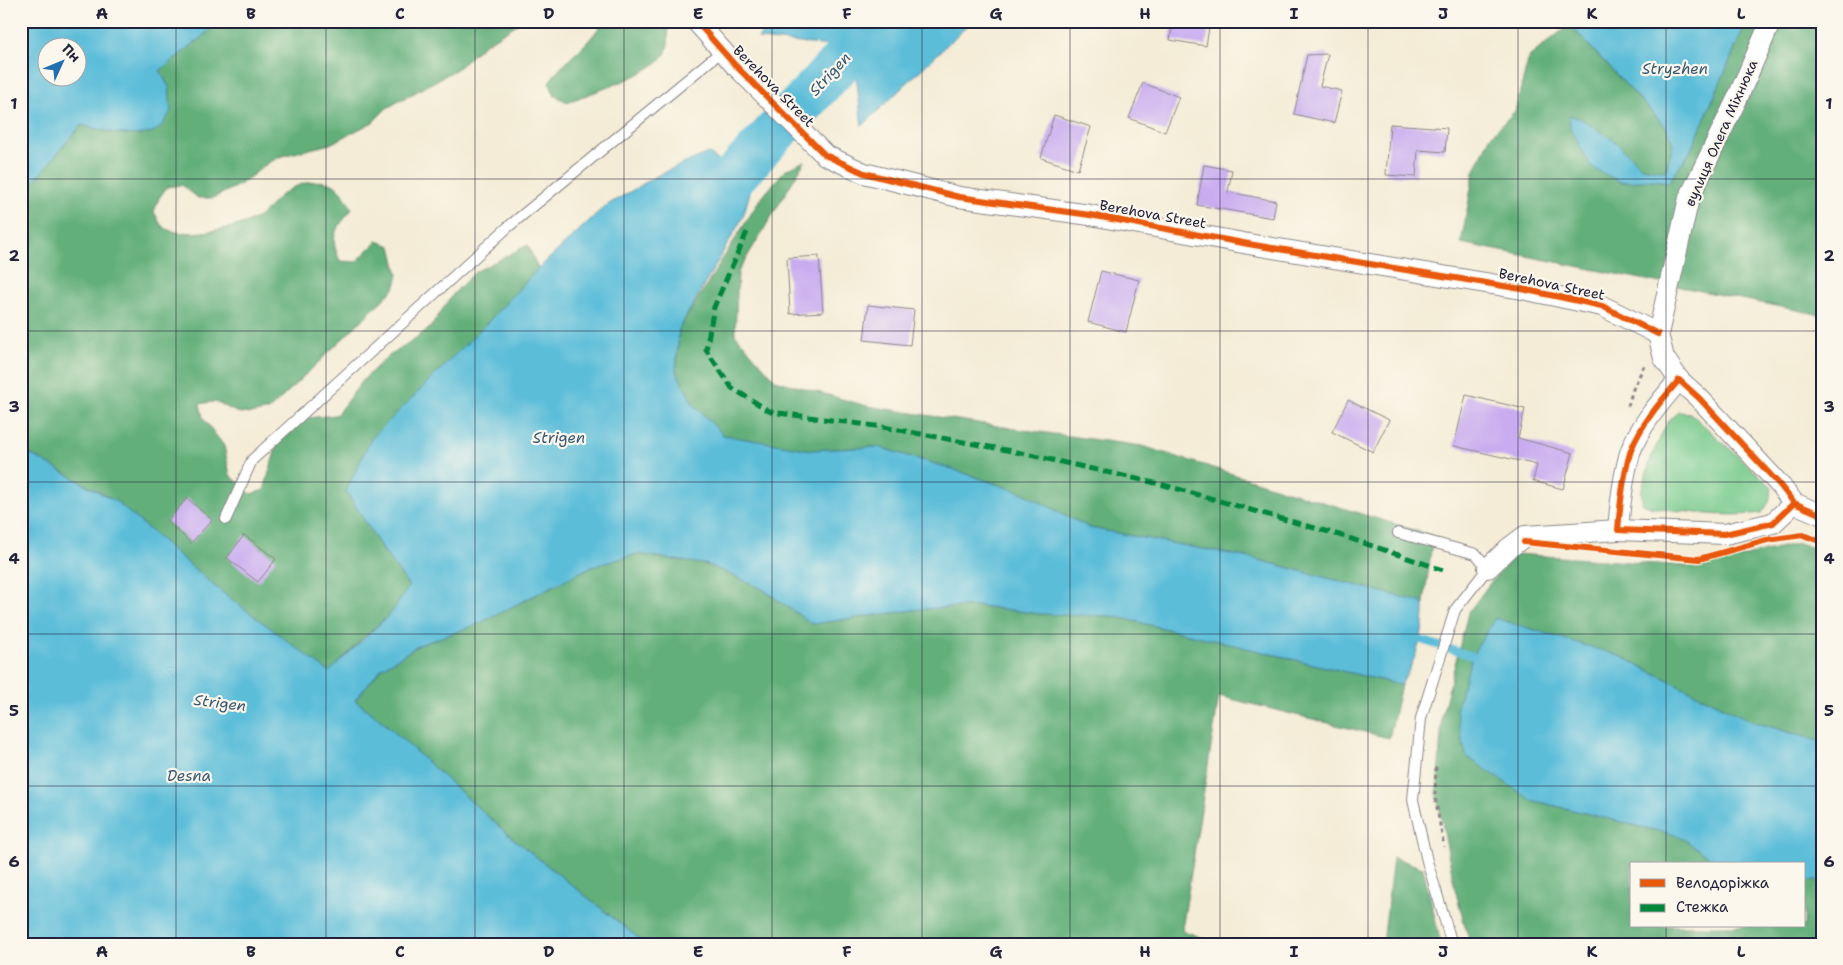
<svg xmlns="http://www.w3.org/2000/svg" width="1843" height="965" viewBox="0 0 1843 965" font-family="'Shantell Sans',sans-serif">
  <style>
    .green { fill: #78cb8e; stroke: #4d7664 }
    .forest { fill: #62af79; stroke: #42685a }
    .water { fill: #5bbdd9; stroke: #3e708a; fill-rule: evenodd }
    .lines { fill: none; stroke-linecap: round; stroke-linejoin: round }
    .stream { stroke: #5bbdd9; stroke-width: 8 }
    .river { stroke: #5bbdd9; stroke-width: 44 }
    .building { fill: #c9acf0 }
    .lane-casing { stroke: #8b8788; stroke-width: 12 }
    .street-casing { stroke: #8b8788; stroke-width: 22 }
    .path { stroke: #8b8788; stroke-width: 3; stroke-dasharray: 4 4; stroke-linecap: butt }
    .lane { stroke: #fff; stroke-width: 10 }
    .street { stroke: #fff; stroke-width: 20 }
    .quiet { stroke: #00873e; stroke-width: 5; stroke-dasharray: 10 5; stroke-linecap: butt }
    .cycleway-casing { stroke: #fbf7ec; stroke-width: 9 }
    .cycleway { stroke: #e8590c; stroke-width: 6 }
    .grid { fill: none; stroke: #22223b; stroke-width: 1; stroke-opacity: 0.55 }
    .labels { text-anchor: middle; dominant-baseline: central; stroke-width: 4.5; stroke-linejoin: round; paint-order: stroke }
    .street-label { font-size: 14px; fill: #22223b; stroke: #fbf7ec }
    .water-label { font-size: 15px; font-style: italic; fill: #365872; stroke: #fbf7ec }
    .neatline { fill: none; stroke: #22223b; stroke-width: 2 }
    .grid-label { font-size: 16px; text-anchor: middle; font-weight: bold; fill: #22223b }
  </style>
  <rect width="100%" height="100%" fill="#fbf7ec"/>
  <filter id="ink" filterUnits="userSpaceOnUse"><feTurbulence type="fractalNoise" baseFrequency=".02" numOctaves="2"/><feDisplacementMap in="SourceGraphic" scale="10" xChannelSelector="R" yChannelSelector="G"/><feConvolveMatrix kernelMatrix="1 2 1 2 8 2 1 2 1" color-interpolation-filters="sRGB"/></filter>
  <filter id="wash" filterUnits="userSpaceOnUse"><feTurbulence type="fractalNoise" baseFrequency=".0096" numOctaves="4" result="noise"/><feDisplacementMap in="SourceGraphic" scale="20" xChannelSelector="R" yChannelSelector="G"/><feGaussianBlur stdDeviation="1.12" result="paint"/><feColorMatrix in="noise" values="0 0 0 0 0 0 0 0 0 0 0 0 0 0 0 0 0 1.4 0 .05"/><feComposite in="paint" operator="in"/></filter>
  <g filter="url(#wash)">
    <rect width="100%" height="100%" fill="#f4ecd6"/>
    <!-- green -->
    <path class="green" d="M1678,412L1690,413L1772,487L1769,502L1762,513C1725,518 1688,512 1651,507L1643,504L1641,492L1651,458L1668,421Z"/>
    <!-- forest -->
    <g class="forest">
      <path d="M221,21H522L482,46L457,69L387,108L373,122L344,137L330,144L282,156L268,163L241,184L213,198H198L182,185L167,187L159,198L154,212C157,216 159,223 162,226C177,241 241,228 258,217C266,212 272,203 280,196C294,185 316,176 334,185C342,190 347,201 352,209C336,230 328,234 340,261L356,262L377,241L391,246L398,275L394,289L269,410C260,412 250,415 241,413C221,409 225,398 200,404L203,418L224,446L230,475L251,494L264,490L276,448L284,436L306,418L336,415L365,378L386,358L429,329L454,293L475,272L528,245L538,269L485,325L371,439L346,491L381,547L409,586L392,612L362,639L329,673L218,589L117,502L21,449V197L81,125L111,133L169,87L160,71Z"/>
      <path d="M603,21H667C668,31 670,42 666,52C658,73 590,93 568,102L555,96L549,82C564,60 590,45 603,21Z"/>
      <path d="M1747,21H1822L1821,315L1461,243L1474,172L1490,137L1515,111L1529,57L1569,25L1666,127L1673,143L1666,171L1641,167L1615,142L1581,119L1621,182L1655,180L1669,182L1690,152Z"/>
      <path d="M805,161L738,272L735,334L775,380L867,406L1010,428L1142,446L1433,536L1424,603L1251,558L1090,528L1023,493L952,469L878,447L811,450L723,436L693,404L676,371L679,329L759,201L785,170Z"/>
      <path d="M1799,543L1822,551V742L1751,721L1620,656L1531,800L1679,836L1720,864H1632V926H1804V881H1822V944H1470L1455,889L1437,796L1442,715L1468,613L1490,583L1516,554L1700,567Z"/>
      <path d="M637,554L709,565L761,588L812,624L921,609L980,606L1040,614L1113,616L1401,685L1389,738L1219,696L1182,930L1218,944H646L505,832L383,722L355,700L382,668L419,645L476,625L588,568Z"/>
      <path d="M1393,857L1423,868L1441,944H1383Z"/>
    </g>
    <!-- water -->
    <g class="water">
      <path d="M21,21H221L160,71L169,87L171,111C168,116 164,124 160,128C141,142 102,130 81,125L21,197ZM48,48H78V78H48Z"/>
      <path d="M769,21H972L862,126L853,48L758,39Z"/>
      <path d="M1566,21H1747L1690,152L1669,182L1655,180L1621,182L1591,167L1570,127L1569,115L1581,119L1616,142L1641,167L1666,171L1673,143L1666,127Z"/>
      <path d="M708,153L736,173L750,192L743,217L679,329L676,371L693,404L723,435L811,450L878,447L952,469L1023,493L1090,528L1251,558L1424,603C1425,634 1416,659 1401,685L1113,616L1040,614L980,606L921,609L812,624L761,588L709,565L637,554L588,568L476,625L419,645L382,668L355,700L383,722L505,832L646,944H21V449L117,502L218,589L329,672L392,612L409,586L381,547L346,491L371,439L485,325L538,269L604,207L660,174Z"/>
      <path d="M1495,618L1620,656L1751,721L1822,742V881H1804V864H1720L1679,836L1531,800L1466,756L1456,710L1472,656Z"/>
    </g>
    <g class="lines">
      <!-- stream -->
      <path class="stream" d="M1421,640L1472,656"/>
      <!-- river -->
      <path class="river" d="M695,218L854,48L883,21"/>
    </g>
    <g id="blocks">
      <!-- building -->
      <g class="building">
        <path d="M1173,21H1210L1206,46L1170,40Z"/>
        <path d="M1328,54L1320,86L1342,91L1334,123L1294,114L1307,55Z"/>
        <path d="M1143,83L1179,97L1165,132L1129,118Z"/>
        <path d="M1054,115L1091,127L1078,170L1041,158Z"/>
        <path d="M1390,124L1447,128L1445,152L1418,150L1416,177L1386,175Z"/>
        <path d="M1204,165L1232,170L1228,192L1276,201L1273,218L1197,205Z"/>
        <path d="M819,256L823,312L790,314L787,258Z"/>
        <path d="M1101,271L1139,280L1126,332L1088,322Z"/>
        <path d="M868,305L914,310L910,345L864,340Z"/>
        <path d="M1466,395L1525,409L1518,438L1573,453L1563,489L1533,481L1537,465L1454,446Z"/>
        <path d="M1348,400L1389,420L1373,452L1332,432Z"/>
        <path d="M187,498L212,520L191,543L167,521Z"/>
        <path d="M244,535L276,559L258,582L227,558Z"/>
      </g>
    </g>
  </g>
  <g filter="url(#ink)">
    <use href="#blocks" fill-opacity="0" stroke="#8b8788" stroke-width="1"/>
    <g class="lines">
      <defs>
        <g id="lane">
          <path d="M226,519L252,460L508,227L722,51"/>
          <path d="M1398,533L1476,554L1488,568L1455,610L1421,718L1413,800L1427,861L1452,944"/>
        </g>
        <g id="street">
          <path d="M696,21L734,64L825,155L864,173L959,197L1090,215L1254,245L1522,289L1602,306L1658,334"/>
          <path d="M1679,380L1664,358L1658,334L1689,198L1737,99L1771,21"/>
          <path d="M1794,503L1773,523L1725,534L1618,530C1620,505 1623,475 1631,450C1641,424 1661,401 1679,380L1699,398L1779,484L1794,503L1822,515"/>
          <path d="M1488,568L1509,548L1525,536L1618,530"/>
        </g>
      </defs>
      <!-- lane casing -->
      <use href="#lane" class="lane-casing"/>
      <!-- street casing -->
      <use href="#street" class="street-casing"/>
      <!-- path -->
      <g class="path">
        <path d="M1628,406L1633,389L1644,366"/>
        <path d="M1436,767L1435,797L1444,847"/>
      </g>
      <!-- lane -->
      <use href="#lane" class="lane"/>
      <!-- street -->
      <use href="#street" class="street"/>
      <!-- quiet -->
      <path class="quiet" d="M747,232L714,307L706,350L732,388L771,412L883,427L1012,451L1164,485L1346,537L1443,570"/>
      <defs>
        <g id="cycleway">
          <path d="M696,21L734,64L825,155L864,173L959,197L1090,215L1254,245L1522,289L1602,306L1658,334"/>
          <path d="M1794,503L1773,523L1725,534L1618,530C1620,505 1623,475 1631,450C1641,424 1661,401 1679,380L1699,398L1779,484L1794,503L1822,515"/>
          <path d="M1524,542L1699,559L1767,540L1803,535L1822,542"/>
        </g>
      </defs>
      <!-- cycleway casing -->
      <use href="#cycleway" class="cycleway-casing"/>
      <!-- cycleway -->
      <use href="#cycleway" class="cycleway"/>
    </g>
  </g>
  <!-- grid -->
  <path class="grid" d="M176,21V944M326,21V944M475,21V944M624,21V944M772,21V944M922,21V944M1070,21V944M1220,21V944M1368,21V944M1518,21V944M1666,21V864M21,179H1822M21,331H1822M21,482H1822M21,634H1822M21,786H1822M1666,926V944"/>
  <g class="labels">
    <!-- street labels -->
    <g class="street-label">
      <text transform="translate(774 86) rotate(45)">Berehova Street</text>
      <text transform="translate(1721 133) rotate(-66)">вулиця Олега Міхнюка</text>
      <text transform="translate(1153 214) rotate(10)">Berehova Street</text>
      <text transform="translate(1552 284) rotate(12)">Berehova Street</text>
    </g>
    <!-- water labels -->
    <g class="water-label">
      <text x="1675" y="69">Stryzhen</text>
      <text transform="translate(830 74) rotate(-47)">Strigen</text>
      <text x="559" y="438">Strigen</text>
      <text transform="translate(220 703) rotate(7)">Strigen</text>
      <text x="189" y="776">Desna</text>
    </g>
  </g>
  <!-- margin -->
  <rect width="1843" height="965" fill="none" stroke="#fbf7ec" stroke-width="55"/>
  <!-- legend -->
  <rect x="1630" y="862" width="175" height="65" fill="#fbf7ec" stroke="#a4a2a5"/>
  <rect x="1640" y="879" width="25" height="8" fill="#e8590c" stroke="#a4a2a5"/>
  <text x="1676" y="888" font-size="15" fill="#22223b">Велодоріжка</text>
  <rect x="1640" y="904" width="25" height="8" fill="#00873e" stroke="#a4a2a5"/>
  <text x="1676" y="912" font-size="15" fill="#22223b">Стежка</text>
  <!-- north arrow -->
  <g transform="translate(62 62) rotate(46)"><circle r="24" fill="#fbf7ec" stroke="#a4a2a5"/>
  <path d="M0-4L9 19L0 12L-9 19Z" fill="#1f6fb2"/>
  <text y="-8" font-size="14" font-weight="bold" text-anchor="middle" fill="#22223b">Пн</text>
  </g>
  <rect x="28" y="28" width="1788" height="910" class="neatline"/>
  <g class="grid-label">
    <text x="102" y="19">A</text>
    <text x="251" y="19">B</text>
    <text x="400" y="19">C</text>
    <text x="549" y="19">D</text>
    <text x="698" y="19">E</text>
    <text x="847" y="19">F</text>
    <text x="996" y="19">G</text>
    <text x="1145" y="19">H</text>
    <text x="1294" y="19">I</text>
    <text x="1443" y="19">J</text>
    <text x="1592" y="19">K</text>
    <text x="1741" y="19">L</text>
    <text x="14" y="109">1</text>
    <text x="1829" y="109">1</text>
    <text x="14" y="261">2</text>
    <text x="1829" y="261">2</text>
    <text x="14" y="412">3</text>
    <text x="1829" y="412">3</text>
    <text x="14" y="564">4</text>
    <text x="1829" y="564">4</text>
    <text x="14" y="716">5</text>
    <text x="1829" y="716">5</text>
    <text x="14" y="867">6</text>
    <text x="1829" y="867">6</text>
    <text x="102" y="957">A</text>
    <text x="251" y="957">B</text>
    <text x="400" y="957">C</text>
    <text x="549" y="957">D</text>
    <text x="698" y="957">E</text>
    <text x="847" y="957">F</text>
    <text x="996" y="957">G</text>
    <text x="1145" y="957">H</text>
    <text x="1294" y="957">I</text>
    <text x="1443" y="957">J</text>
    <text x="1592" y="957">K</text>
    <text x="1741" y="957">L</text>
  </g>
</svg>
